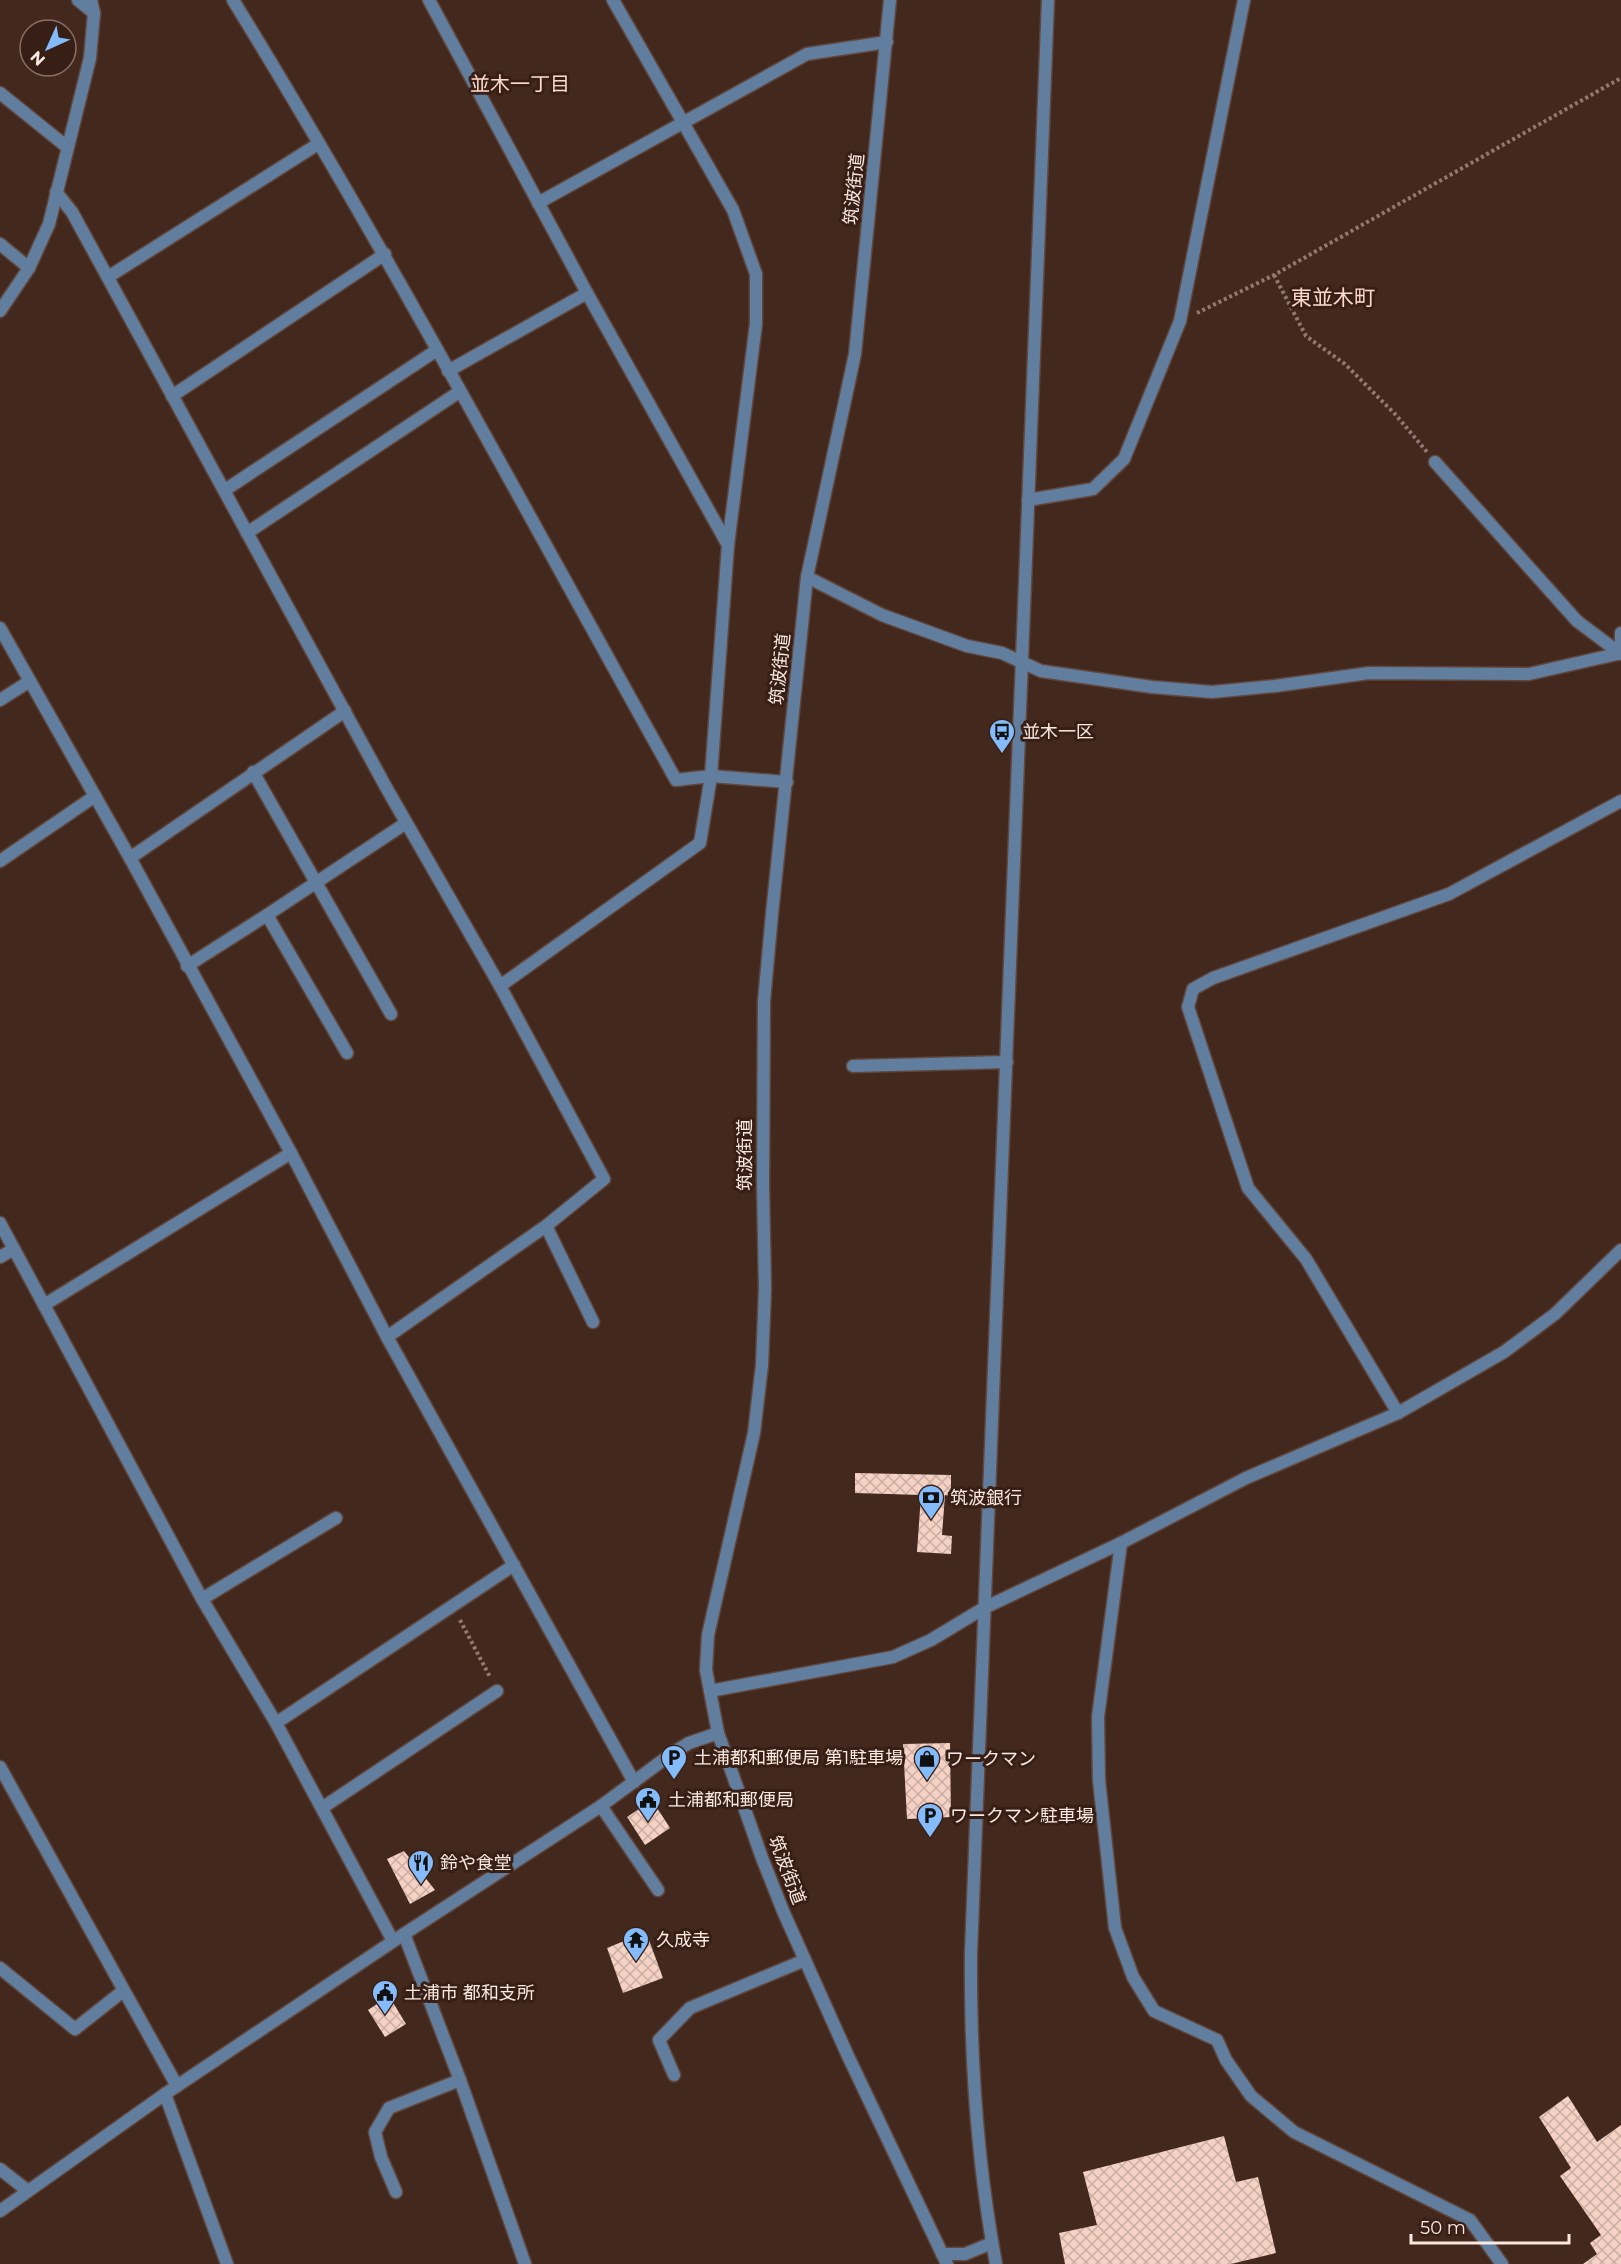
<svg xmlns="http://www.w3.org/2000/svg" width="1621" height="2264" viewBox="0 0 1621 2264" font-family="Montserrat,'Noto Sans JP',sans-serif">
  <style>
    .building { fill: url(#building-cross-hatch) }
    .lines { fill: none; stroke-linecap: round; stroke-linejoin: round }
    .service-casing { stroke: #60473d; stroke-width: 15 }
    .minor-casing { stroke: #60473d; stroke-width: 15 }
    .tertiary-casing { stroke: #60473d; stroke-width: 15 }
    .path { stroke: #927a72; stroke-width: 4; stroke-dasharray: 3 3; stroke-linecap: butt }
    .service { stroke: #627e9f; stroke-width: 12 }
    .minor { stroke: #627e9f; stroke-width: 12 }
    .tertiary { stroke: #627e9f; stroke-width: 12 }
    .labels { text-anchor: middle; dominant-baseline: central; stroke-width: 6; stroke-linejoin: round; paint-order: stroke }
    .street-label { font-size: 18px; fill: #fae8e1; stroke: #381f15 }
    .poi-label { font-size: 18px; fill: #fae8e1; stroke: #381f15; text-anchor: start }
    .neighbourhood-label { font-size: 20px; fill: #fdd9cc; stroke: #381f15 }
    .quarter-label { font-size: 21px; fill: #fdd9cc; stroke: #381f15 }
  </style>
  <defs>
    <pattern id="building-cross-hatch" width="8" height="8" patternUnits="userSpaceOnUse" patternTransform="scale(1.5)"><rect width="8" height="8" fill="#f4d1c3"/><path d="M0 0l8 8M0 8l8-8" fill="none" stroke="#caaea3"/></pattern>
  </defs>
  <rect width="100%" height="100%" fill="#43281e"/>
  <!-- building -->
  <g class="building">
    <path d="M855,1473L951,1475V1496L945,1495L942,1535L952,1536L951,1554L917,1552L921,1495L855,1493Z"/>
    <path d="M950,1743L951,1817L907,1819L903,1744Z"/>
    <path d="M652,1800L670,1828L645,1845L627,1817Z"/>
    <path d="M404,1851L435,1890L410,1904L387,1859Z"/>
    <path d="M646,1932L663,1978L623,1993L607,1948Z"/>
    <path d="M389,1996L406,2024L385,2037L368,2010Z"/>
    <path d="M1568,2096L1597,2142L1621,2125V2264H1583L1597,2254L1590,2243L1601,2235L1560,2176L1571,2168L1539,2117Z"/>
    <path d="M1224,2136L1236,2182L1258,2177L1276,2253L1231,2264H1065L1059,2233L1097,2225L1083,2172Z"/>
  </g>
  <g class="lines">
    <defs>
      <path id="service" d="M601,1806L658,1890"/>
      <g id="minor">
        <path d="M78,0L94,13"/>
        <path d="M233,0C390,255 530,519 676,780L711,776L787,782"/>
        <path d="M429,0L587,293L728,545"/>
        <path d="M0,93L67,147"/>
        <path d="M56,192L72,212L387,789L500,986L604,1179L546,1226L387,1337"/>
        <path d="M538,203L807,54L887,42"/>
        <path d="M0,244L29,268"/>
        <path d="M108,277L318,144"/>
        <path d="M0,311L29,268L49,224L90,58L94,13L91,0"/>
        <path d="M448,371L587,293"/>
        <path d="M172,396L385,254"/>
        <path d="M1435,462L1577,621L1621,654"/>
        <path d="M225,490L437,350"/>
        <path d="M1028,500L1093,489L1124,459L1180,321L1244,0"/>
        <path d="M247,533L459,392"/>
        <path d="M807,577L882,615L967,646L1002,653L1041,671L1152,687L1212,692L1275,686L1369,673L1529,674L1621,653"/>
        <path d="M0,628L130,858L291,1153L387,1337L634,1782"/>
        <path d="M1621,653V633"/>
        <path d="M0,700L30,681"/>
        <path d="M253,772L391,1014"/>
        <path d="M130,858L345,711"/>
        <path d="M0,861L95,796"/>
        <path d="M267,915L347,1053"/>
        <path d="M187,966L267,915L406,823"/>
        <path d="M500,986L700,843L711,776L728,545L756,324V274L733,210L613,0"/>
        <path d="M853,1066L1007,1062"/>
        <path d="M0,1223L202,1599L276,1723L393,1941"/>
        <path d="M546,1226L593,1322"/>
        <path d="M0,1257L14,1249"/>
        <path d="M44,1305L291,1153"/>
        <path d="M1398,1413L1306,1259L1248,1188L1188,1007L1193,989L1213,978L1449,894L1621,801"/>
        <path d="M1121,1543L1098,1717L1099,1780L1115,1928L1133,1977L1154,2011L1217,2040L1226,2060L1251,2096L1294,2132L1470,2220L1502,2264"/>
        <path d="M202,1599L336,1518"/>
        <path d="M710,1691L893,1657L931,1640L984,1608L1121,1543L1246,1478L1398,1413L1504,1352L1555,1314L1621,1250"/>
        <path d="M276,1723L514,1565"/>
        <path d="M0,1767L177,2086"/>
        <path d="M322,1808L497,1691"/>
        <path d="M404,1934L460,2080L525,2264"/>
        <path d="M0,1968L75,2029L123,1991"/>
        <path d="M674,2075L659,2040L690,2008L805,1960"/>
        <path d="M165,2094L227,2264"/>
        <path d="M0,2169L28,2191"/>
        <path d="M396,2192L381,2157L375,2132L389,2108L460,2080"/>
      </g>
      <g id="tertiary">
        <path d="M890,0L855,354L807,577L772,914L764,1001L763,1186L765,1289L762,1365L754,1433L708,1635L706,1670L718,1733L762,1858L783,1911L848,2056L947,2264"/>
        <path d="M0,2211L165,2094L404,1934L601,1806L674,1752L689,1743L718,1733"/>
        <path d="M942,2254H965L992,2243"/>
        <path d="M996,2264C977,2162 970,2056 971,1952L1048,0"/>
      </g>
    </defs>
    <!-- service casing -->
    <use href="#service" class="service-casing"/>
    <!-- minor casing -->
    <use href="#minor" class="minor-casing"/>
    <!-- tertiary casing -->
    <use href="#tertiary" class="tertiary-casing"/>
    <!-- path -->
    <g class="path">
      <path d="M1274,275L1306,336L1345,364L1395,414L1427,452"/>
      <path d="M1197,313L1274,275L1621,78"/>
      <path d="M460,1620L490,1677"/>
    </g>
    <!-- service -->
    <use href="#service" class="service"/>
    <!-- minor -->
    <use href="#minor" class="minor"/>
    <!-- tertiary -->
    <use href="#tertiary" class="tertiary"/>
  </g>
  <!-- icons -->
  <defs>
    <symbol id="bus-pin" viewBox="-11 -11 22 30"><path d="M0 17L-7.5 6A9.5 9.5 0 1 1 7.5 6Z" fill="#84bcfb" stroke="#381f15"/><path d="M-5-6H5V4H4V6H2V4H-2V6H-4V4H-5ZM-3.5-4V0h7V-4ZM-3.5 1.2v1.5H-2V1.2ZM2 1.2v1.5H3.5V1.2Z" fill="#111"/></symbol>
    <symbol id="bank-pin" viewBox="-11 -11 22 30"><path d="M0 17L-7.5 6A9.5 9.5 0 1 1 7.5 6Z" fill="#84bcfb" stroke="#381f15"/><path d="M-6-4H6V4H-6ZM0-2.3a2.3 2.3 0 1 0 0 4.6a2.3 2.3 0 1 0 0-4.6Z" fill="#111"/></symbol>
    <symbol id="parking-pin" viewBox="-11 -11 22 30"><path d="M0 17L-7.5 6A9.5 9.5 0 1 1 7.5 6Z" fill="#84bcfb" stroke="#381f15"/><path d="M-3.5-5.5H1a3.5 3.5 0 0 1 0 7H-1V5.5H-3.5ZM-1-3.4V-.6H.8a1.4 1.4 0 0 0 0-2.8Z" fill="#111"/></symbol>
    <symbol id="shop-pin" viewBox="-11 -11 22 30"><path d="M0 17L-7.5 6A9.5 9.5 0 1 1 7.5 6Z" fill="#84bcfb" stroke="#381f15"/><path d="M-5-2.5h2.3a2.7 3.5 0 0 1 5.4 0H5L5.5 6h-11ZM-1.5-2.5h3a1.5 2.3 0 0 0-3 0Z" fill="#111"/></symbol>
    <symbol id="civic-pin" viewBox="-11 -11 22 30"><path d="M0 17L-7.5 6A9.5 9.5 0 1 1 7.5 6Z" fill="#84bcfb" stroke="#381f15"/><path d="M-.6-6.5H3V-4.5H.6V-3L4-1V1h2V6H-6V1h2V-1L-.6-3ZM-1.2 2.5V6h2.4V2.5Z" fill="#111"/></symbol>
    <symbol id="restaurant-pin" viewBox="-11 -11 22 30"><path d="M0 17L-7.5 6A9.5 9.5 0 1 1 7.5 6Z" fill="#84bcfb" stroke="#381f15"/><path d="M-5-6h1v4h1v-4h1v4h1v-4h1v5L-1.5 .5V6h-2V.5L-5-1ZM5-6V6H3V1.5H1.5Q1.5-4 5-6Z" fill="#111"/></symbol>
    <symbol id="temple-pin" viewBox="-11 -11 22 30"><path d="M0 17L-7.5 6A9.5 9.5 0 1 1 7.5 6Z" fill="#84bcfb" stroke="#381f15"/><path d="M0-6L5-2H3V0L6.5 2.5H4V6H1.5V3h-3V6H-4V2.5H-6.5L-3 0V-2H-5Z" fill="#111"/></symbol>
  </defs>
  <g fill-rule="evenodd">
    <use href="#bus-pin" x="987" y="717" width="30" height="40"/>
    <use href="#bank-pin" x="916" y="1483" width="30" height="40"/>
    <use href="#parking-pin" x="659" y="1743" width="30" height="40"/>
    <use href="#shop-pin" x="912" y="1744" width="30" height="40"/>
    <use href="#civic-pin" x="633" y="1785" width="30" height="40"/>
    <use href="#parking-pin" x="915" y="1801" width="30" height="40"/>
    <use href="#restaurant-pin" x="406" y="1848" width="30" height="40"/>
    <use href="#temple-pin" x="621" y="1925" width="30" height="40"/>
    <use href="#civic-pin" x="370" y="1978" width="30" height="40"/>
  </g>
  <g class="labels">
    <!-- street labels -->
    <g class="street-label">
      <text transform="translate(854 189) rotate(-84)">筑波街道</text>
      <text transform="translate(780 669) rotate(-84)">筑波街道</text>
      <text transform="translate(745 1155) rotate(-90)">筑波街道</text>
      <text transform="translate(787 1870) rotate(69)">筑波街道</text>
    </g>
    <!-- poi labels -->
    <g class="poi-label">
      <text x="1022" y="732">並木一区</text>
      <text x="950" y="1498">筑波銀行</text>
      <text x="694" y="1758">土浦都和郵便局 第1駐車場</text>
      <text x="946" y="1759">ワークマン</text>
      <text x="668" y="1800">土浦都和郵便局</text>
      <text x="950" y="1816">ワークマン駐車場</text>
      <text x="440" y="1863">鈴や食堂</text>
      <text x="656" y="1940">久成寺</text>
      <text x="404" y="1993">土浦市 都和支所</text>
    </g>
    <!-- neighbourhood labels -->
    <g class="neighbourhood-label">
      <text x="520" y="84">並木一丁目</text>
    </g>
    <!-- quarter labels -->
    <g class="quarter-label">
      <text x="1333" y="297">東並木町</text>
    </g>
  </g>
  <!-- north arrow -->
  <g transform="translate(48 48) rotate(225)"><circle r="28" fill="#381f15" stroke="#866f67" stroke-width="1.5"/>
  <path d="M0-4.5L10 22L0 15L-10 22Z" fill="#84bcfb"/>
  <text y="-9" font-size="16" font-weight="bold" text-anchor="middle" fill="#fae8e1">N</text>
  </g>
  <!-- scale -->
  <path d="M1411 2234v9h158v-9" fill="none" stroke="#fae8e1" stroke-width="3"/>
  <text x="1420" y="2234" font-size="18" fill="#fae8e1" stroke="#381f15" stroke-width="4.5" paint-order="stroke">50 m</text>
</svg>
